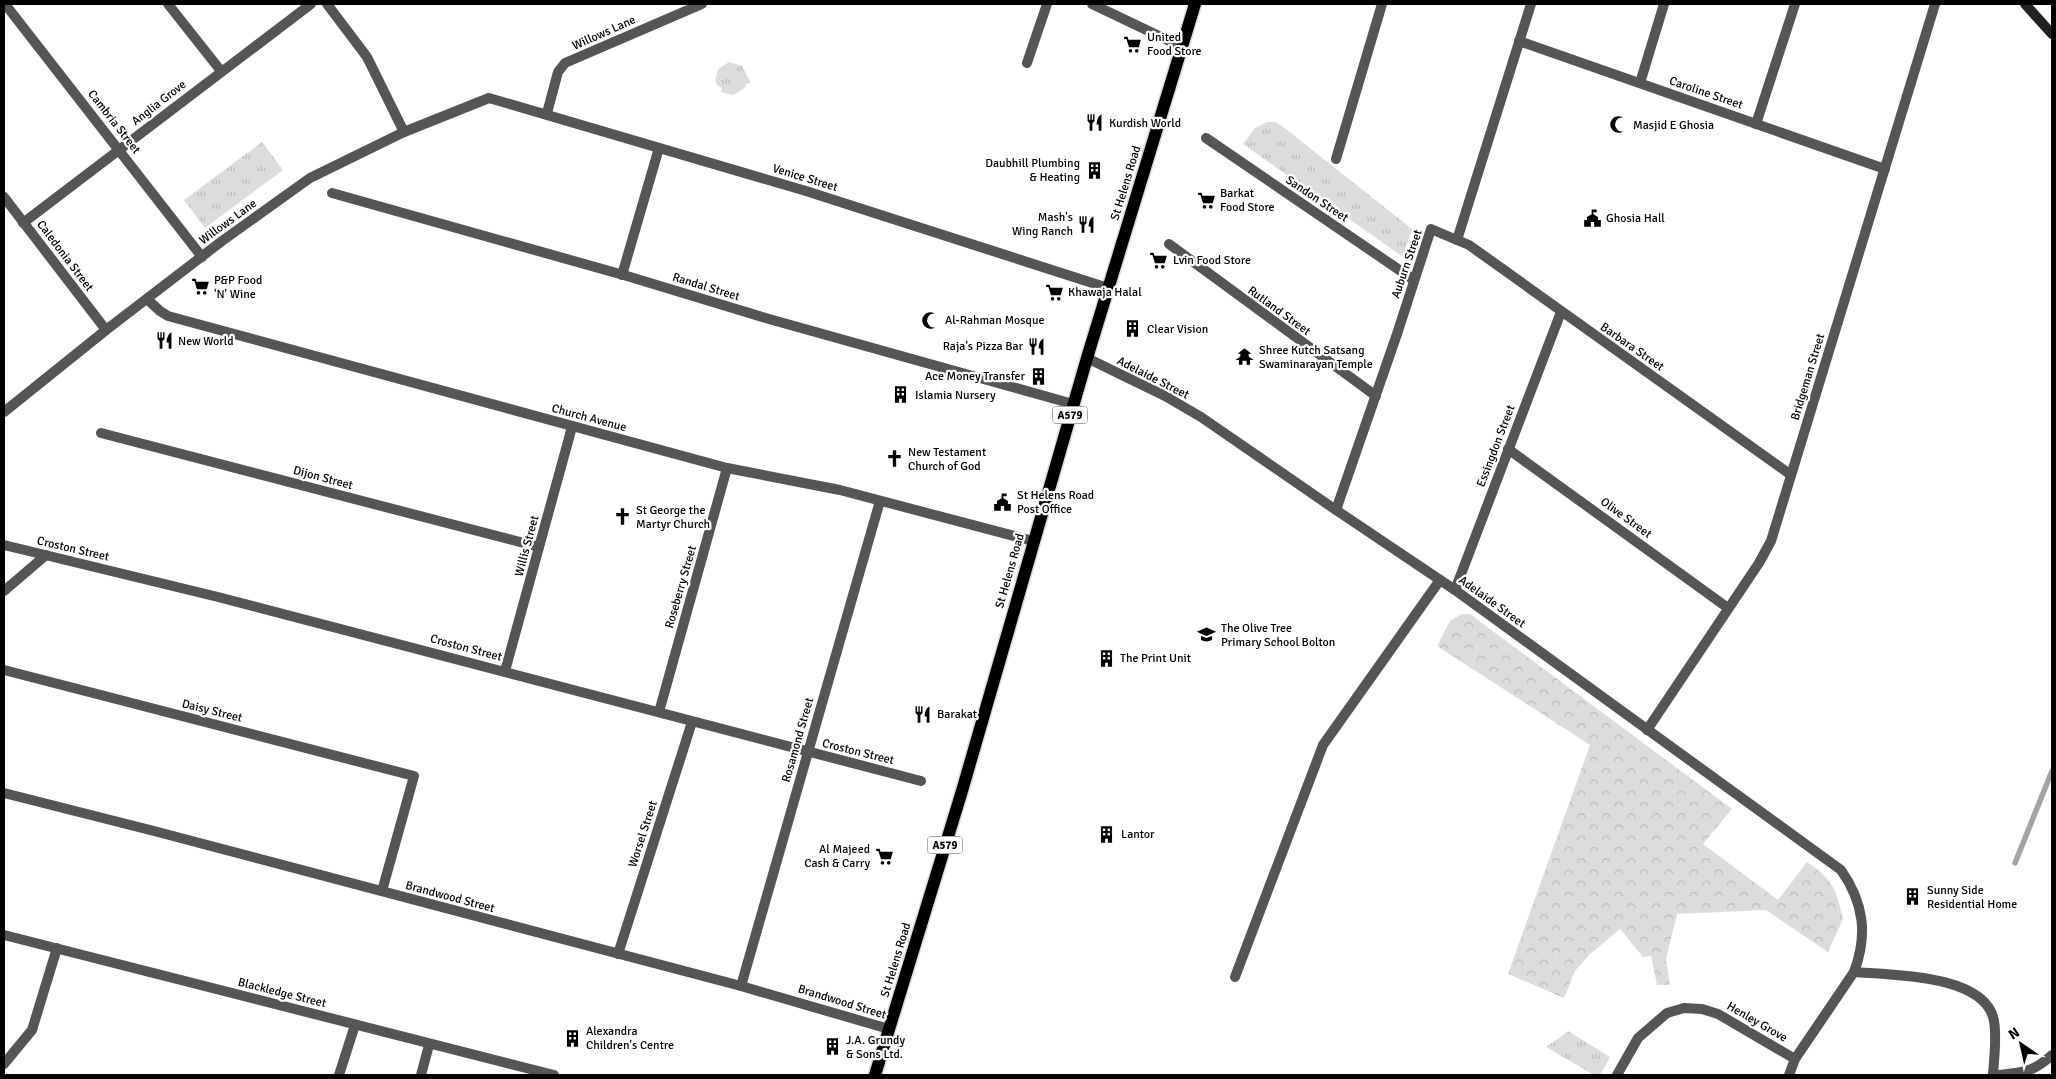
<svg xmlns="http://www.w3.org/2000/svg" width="2056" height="1079" viewBox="0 0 2056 1079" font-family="Signika,sans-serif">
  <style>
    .grass { fill: url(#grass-tufts) }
    .forest { fill: url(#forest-crowns) }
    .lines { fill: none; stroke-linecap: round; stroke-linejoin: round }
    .stream { stroke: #a3a3a3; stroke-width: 5.5 }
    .primary-casing { stroke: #dbdbdb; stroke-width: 15 }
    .street { stroke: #555; stroke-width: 10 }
    .secondary { stroke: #222; stroke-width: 10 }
    .primary { stroke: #000; stroke-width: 12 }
    .labels { text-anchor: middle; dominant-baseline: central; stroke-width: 4.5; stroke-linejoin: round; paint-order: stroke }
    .shield { fill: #fff; stroke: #4c4c4c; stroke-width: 1 }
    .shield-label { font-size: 11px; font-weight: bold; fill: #000 }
    .street-label { font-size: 12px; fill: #000; stroke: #fff }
    .poi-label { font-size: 12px; fill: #000; stroke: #fff; text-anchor: start }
  </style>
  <defs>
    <pattern id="grass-tufts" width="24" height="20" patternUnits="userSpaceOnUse" patternTransform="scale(1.25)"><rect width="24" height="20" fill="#dcdcdc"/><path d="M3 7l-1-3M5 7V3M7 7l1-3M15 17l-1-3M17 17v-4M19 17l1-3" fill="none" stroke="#bbb"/></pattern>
    <pattern id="forest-crowns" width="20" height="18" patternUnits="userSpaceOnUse" patternTransform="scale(1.25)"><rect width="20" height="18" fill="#dcdcdc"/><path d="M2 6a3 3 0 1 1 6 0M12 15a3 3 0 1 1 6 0" fill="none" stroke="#bbb"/></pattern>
  </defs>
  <rect width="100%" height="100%" fill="#fff"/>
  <!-- grass -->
  <g class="grass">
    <path d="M729,62L742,66L751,83L746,84L745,88L733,95L721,92L722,88L718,86L715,81L718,69Z"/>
    <path d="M1267,122H1275L1282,126L1412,229L1403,257L1243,144L1255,128Z"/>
    <path d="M262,142L283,170L205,228L184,200Z"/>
    <path d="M1568,1031L1610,1057L1600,1075H1594L1546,1047C1548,1045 1563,1036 1568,1031Z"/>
  </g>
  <!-- forest -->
  <path class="forest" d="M1462,614H1470L1732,809L1703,844L1778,900L1807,862C1833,880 1836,888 1843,919L1828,952L1766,910L1677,914L1666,959L1670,985H1657L1651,956L1643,957L1620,929L1589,955L1575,971L1564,998L1508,974L1590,745L1437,646L1450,621Z"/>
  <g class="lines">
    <!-- stream -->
    <path class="stream" d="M2015,863L2052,771"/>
    <defs>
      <path id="primary" d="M875,1075L962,791L1087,358L1195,4"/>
    </defs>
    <!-- primary casing -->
    <use href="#primary" class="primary-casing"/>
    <!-- street -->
    <g class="street">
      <path d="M5,4L202,257"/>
      <path d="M168,4L221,71"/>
      <path d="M327,4L367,57L404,132"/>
      <path d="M1092,4L1182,47"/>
      <path d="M1519,41L1885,169"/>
      <path d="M1027,63L1047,4"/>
      <path d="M1640,83L1664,4"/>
      <path d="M547,113L558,72L565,63L702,4"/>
      <path d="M1756,124L1795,4"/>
      <path d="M1206,138L1414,280"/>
      <path d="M1336,159L1382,4"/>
      <path d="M332,193L627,276L769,319L1073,404"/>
      <path d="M4,197L106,330"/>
      <path d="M23,223L311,4"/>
      <path d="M1457,240L1469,245L1791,475"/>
      <path d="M1169,244L1376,396"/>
      <path d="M622,275L659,148"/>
      <path d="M147,299L160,311L168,316L727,468L840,490L1033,541"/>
      <path d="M1087,358L1165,396L1201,417L1336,510L1455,590L1841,870C1864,903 1868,935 1854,972L1795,1059L1789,1075"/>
      <path d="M4,412L106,330L222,241L310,178L404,132L489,98L806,191L1108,288"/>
      <path d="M101,433L539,547"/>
      <path d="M1508,449L1728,608"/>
      <path d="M1336,510L1397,334L1431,229L1457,240L1531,4"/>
      <path d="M4,545L218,597L921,781"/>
      <path d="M1455,590L1561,312"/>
      <path d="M4,591L46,555"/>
      <path d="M4,670L414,776L382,891"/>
      <path d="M505,671L572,427"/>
      <path d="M659,712L727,468"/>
      <path d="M1647,730L1759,563L1771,541L1935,4"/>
      <path d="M4,793L154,831L741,986L889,1029"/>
      <path d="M4,935L554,1075"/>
      <path d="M618,954L692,722"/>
      <path d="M1854,972C1891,975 1986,974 1994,1021C1997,1038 1994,1058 1993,1075"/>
      <path d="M1235,977L1323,745L1440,580"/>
      <path d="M741,986L880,501"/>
      <path d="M4,1064L32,1030L57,948"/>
      <path d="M339,1075L355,1025"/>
      <path d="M421,1075L429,1045"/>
      <path d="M1617,1075L1638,1038L1667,1013L1684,1008L1702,1009L1718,1014L1795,1059"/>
      <path d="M1998,1075C2024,1072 2032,1073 2052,1055"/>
    </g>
    <!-- secondary -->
    <path class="secondary" d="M2025,4L2052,34"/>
    <!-- primary -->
    <use href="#primary" class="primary"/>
  </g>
  <!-- icons -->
  <defs>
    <symbol id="supermarket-bare" viewBox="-9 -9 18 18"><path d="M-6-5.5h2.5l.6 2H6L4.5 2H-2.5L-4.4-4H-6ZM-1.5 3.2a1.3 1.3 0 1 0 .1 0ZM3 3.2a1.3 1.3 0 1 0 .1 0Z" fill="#000" stroke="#fff" stroke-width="2.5" paint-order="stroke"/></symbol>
    <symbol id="restaurant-bare" viewBox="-9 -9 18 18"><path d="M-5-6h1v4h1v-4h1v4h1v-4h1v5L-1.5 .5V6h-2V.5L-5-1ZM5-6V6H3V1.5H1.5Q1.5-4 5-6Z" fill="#000" stroke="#fff" stroke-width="2.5" paint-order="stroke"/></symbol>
    <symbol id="mosque-bare" viewBox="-9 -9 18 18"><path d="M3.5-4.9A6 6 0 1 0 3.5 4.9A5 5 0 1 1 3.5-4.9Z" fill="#000" stroke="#fff" stroke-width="2.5" paint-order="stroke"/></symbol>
    <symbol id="building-bare" viewBox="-9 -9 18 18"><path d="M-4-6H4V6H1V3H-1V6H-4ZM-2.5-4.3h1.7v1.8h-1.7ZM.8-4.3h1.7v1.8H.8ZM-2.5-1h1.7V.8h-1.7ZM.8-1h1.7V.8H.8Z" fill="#000" stroke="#fff" stroke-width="2.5" paint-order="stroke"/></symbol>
    <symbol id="civic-bare" viewBox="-9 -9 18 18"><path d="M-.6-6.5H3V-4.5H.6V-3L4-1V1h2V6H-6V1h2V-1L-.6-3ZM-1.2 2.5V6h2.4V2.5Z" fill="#000" stroke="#fff" stroke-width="2.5" paint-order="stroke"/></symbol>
    <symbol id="temple-bare" viewBox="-9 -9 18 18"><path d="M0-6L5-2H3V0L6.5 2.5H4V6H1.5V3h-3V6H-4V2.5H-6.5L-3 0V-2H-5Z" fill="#000" stroke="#fff" stroke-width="2.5" paint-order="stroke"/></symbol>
    <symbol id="church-bare" viewBox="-9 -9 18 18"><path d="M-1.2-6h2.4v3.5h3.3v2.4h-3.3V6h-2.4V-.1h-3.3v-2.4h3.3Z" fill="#000" stroke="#fff" stroke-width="2.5" paint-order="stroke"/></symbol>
    <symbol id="school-bare" viewBox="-9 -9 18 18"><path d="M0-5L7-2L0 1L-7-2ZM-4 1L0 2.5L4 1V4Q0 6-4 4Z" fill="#000" stroke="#fff" stroke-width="2.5" paint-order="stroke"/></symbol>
  </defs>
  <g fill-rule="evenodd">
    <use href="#supermarket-bare" x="1120" y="32" width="25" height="25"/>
    <use href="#restaurant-bare" x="1082" y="110" width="25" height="25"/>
    <use href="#mosque-bare" x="1606" y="112" width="25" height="25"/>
    <use href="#building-bare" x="1082" y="158" width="25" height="25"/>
    <use href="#supermarket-bare" x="1194" y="188" width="25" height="25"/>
    <use href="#civic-bare" x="1580" y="206" width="25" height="25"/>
    <use href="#restaurant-bare" x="1074" y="212" width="25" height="25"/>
    <use href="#supermarket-bare" x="1146" y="248" width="25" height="25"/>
    <use href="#supermarket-bare" x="188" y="274" width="25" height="25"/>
    <use href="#supermarket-bare" x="1042" y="280" width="25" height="25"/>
    <use href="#mosque-bare" x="918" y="308" width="25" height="25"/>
    <use href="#building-bare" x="1120" y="316" width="25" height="25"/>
    <use href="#restaurant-bare" x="152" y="328" width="25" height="25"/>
    <use href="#restaurant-bare" x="1024" y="334" width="25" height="25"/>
    <use href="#temple-bare" x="1232" y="344" width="25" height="25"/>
    <use href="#building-bare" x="1026" y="364" width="25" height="25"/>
    <use href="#building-bare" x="888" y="382" width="25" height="25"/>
    <use href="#church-bare" x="882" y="446" width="25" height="25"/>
    <use href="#civic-bare" x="990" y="490" width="25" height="25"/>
    <use href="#church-bare" x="610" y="504" width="25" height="25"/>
    <use href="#school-bare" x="1194" y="622" width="25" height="25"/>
    <use href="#building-bare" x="1094" y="646" width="25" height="25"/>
    <use href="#restaurant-bare" x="910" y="702" width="25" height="25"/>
    <use href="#building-bare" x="1094" y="822" width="25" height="25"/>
    <use href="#supermarket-bare" x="872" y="844" width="25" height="25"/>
    <use href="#building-bare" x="1900" y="884" width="25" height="25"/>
    <use href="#building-bare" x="560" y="1026" width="25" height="25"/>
    <use href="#building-bare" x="820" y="1034" width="25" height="25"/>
  </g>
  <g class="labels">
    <!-- shield labels -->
    <g class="shield">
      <rect x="1052.5" y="406.5" width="35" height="17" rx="4"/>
      <rect x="927.5" y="836.5" width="35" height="17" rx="4"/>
    </g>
    <g class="shield-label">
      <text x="1070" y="415">A579</text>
      <text x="945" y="845">A579</text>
    </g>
    <!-- street labels -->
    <g class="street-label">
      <text transform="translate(604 33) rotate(-24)">Willows Lane</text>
      <text transform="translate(1706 93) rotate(19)">Caroline Street</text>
      <text transform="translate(159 103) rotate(-38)">Anglia Grove</text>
      <text transform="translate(114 122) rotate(52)">Cambria Street</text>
      <text transform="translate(805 178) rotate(17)">Venice Street</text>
      <text transform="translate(1126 183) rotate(-73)">St Helens Road</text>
      <text transform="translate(1317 199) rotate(34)">Sandon Street</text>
      <text transform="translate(228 222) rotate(-36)">Willows Lane</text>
      <text transform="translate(65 256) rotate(53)">Caledonia Street</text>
      <text transform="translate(1407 264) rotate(-71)">Auburn Street</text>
      <text transform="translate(706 287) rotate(17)">Randal Street</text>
      <text transform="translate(1279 311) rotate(36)">Rutland Street</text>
      <text transform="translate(1632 347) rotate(35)">Barbara Street</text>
      <text transform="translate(1808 377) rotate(-73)">Bridgeman Street</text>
      <text transform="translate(1153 378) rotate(27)">Adelaide Street</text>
      <text transform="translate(589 418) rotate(15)">Church Avenue</text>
      <text transform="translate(1496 446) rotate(-69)">Essingdon Street</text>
      <text transform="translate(323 478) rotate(15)">Dijon Street</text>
      <text transform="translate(1626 518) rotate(36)">Olive Street</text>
      <text transform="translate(527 546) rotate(-75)">Willis Street</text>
      <text transform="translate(73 549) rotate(13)">Croston Street</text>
      <text transform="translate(1010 571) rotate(-74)">St Helens Road</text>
      <text transform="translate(681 587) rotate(-74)">Roseberry Street</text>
      <text transform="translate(1492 602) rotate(36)">Adelaide Street</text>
      <text transform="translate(466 648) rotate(15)">Croston Street</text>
      <text transform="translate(212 711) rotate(14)">Daisy Street</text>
      <text transform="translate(798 740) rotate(-74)">Rosamond Street</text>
      <text transform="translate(858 752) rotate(14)">Croston Street</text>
      <text transform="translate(643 834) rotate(-72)">Worsel Street</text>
      <text transform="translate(450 897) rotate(15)">Brandwood Street</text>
      <text transform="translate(896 960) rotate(-73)">St Helens Road</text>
      <text transform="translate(282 993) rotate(14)">Blackledge Street</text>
      <text transform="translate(842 1002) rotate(17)">Brandwood Street</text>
      <text transform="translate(1757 1022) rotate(30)">Henley Grove</text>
    </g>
    <!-- poi labels -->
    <g class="poi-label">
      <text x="1147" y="37">United<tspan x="1147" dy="14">Food Store</tspan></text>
      <text x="1109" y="123">Kurdish World</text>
      <text x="1633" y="125">Masjid E Ghosia</text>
      <text x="1080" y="163" text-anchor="end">Daubhill Plumbing<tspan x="1080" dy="14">&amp; Heating</tspan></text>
      <text x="1220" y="193">Barkat<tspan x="1220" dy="14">Food Store</tspan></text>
      <text x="1073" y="217" text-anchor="end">Mash's<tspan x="1073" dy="14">Wing Ranch</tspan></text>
      <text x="1606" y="218">Ghosia Hall</text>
      <text x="1173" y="260">Lvin Food Store</text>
      <text x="214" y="280">P&amp;P Food<tspan x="214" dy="14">'N' Wine</tspan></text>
      <text x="1068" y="292">Khawaja Halal</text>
      <text x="945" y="320">Al-Rahman Mosque</text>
      <text x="1147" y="329">Clear Vision</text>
      <text x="178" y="341">New World</text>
      <text x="1023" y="346" text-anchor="end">Raja's Pizza Bar</text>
      <text x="1259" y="350">Shree Kutch Satsang<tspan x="1259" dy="14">Swaminarayan Temple</tspan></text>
      <text x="1025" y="376" text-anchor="end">Ace Money Transfer</text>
      <text x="915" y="395">Islamia Nursery</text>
      <text x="908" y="452">New Testament<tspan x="908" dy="14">Church of God</tspan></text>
      <text x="1017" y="495">St Helens Road<tspan x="1017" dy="14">Post Office</tspan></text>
      <text x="636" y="510">St George the<tspan x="636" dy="14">Martyr Church</tspan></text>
      <text x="1221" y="628">The Olive Tree<tspan x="1221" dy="14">Primary School Bolton</tspan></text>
      <text x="1120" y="658">The Print Unit</text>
      <text x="937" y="714">Barakat</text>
      <text x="1121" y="834">Lantor</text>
      <text x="870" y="849" text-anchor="end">Al Majeed<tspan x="870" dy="14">Cash &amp; Carry</tspan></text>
      <text x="1927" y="890">Sunny Side<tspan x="1927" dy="14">Residential Home</tspan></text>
      <text x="586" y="1031">Alexandra<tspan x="586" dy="14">Children's Centre</tspan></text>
      <text x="846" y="1040">J.A. Grundy<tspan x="846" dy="14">&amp; Sons Ltd.</tspan></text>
    </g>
  </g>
  <!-- border -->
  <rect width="2056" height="1079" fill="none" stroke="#000000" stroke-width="10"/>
  <!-- north arrow -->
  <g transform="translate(2021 1044) rotate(326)" stroke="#ffffff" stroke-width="4" paint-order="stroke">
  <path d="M0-4L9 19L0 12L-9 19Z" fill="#000000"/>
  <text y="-8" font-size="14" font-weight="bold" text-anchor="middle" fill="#000000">N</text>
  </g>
</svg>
